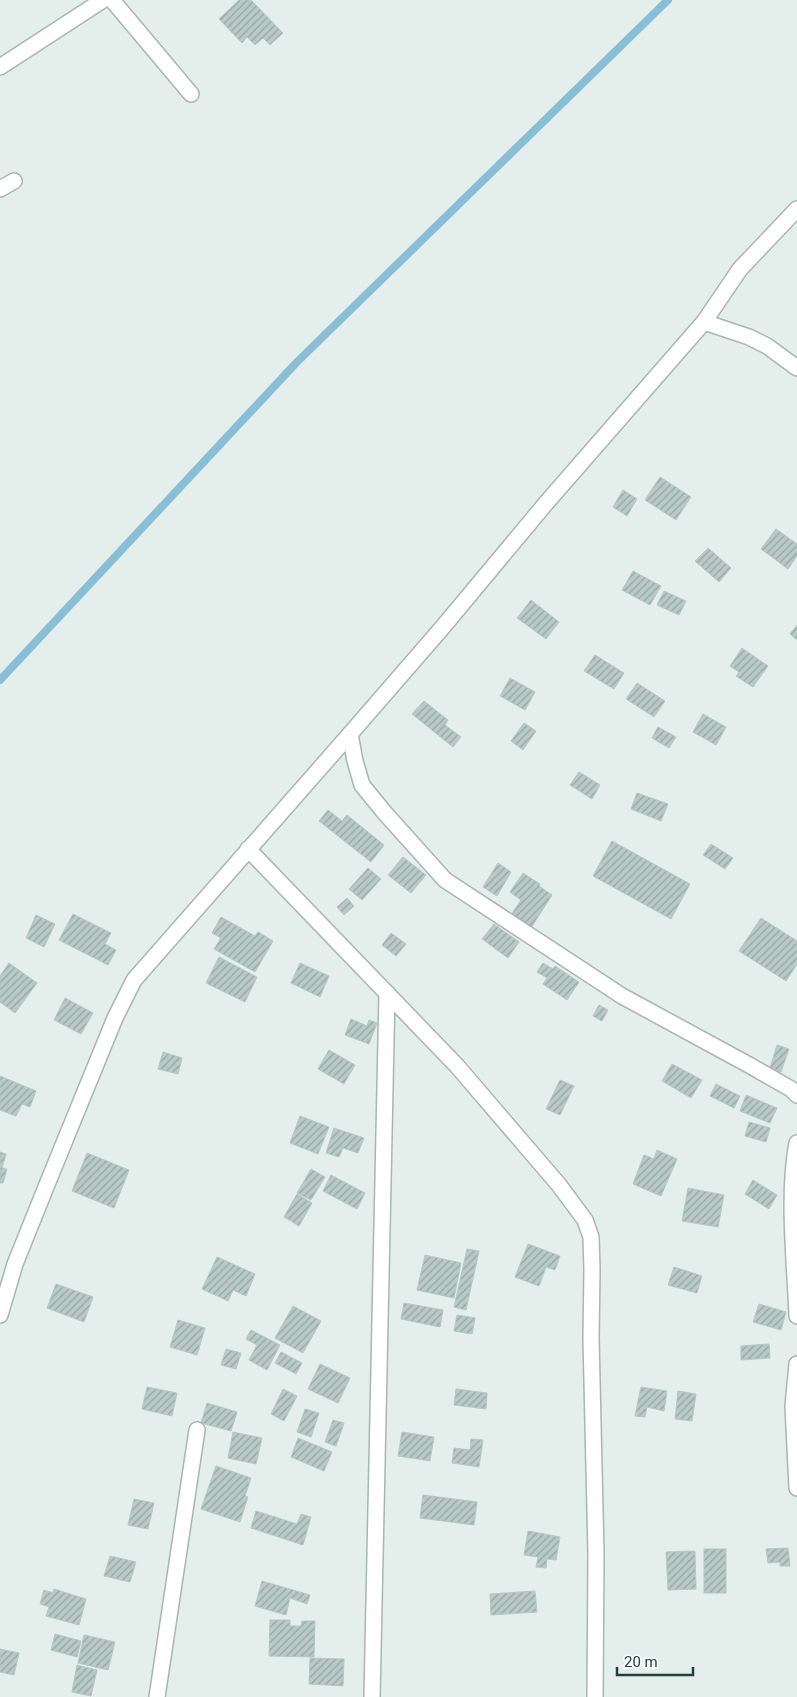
<svg xmlns="http://www.w3.org/2000/svg" width="797" height="1697" viewBox="0 0 797 1697" font-family="Roboto,sans-serif">
  <style>
    .lines { fill: none; stroke-linecap: round; stroke-linejoin: round }
    .stream { stroke: #89bfd6; stroke-width: 8 }
    .building { fill: url(#building-hatch); stroke: #b5c8c3 }
    .minor-casing { stroke: #a6b7b3; stroke-width: 18 }
    .minor { stroke: #fff; stroke-width: 15 }
  </style>
  <defs>
    <pattern id="building-hatch" width="6" height="6" patternUnits="userSpaceOnUse" patternTransform="scale(1.25)"><rect width="6" height="6" fill="#b9c9c5"/><path d="M-1 1l2-2M0 6l6-6M5 7l2-2" fill="none" stroke="#96a5a1"/></pattern>
  </defs>
  <rect width="100%" height="100%" fill="#e4eeeb"/>
  <g class="lines">
    <!-- stream -->
    <path class="stream" d="M0,680L297,362L668,0"/>
  </g>
  <!-- building -->
  <g class="building">
    <path d="M239,0H251L283,33L270,45L263,38L255,45L247,37L242,43L219,19Z"/>
    <path d="M660,477L691,497L676,520L645,500Z"/>
    <path d="M623,490L637,499L627,516L613,507Z"/>
    <path d="M776,529L797,544V556L788,569L761,549Z"/>
    <path d="M708,548L731,568L719,582L695,561Z"/>
    <path d="M633,571L661,586L650,605L622,590Z"/>
    <path d="M664,591L686,601L679,615L657,605Z"/>
    <path d="M531,600L559,622L546,639L517,618Z"/>
    <path d="M797,625V640L790,634Z"/>
    <path d="M742,648L768,666L753,687L736,676L739,672L730,666Z"/>
    <path d="M595,655L624,673L614,689L584,671Z"/>
    <path d="M510,678L535,692L525,710L500,696Z"/>
    <path d="M637,683L665,701L654,717L626,699Z"/>
    <path d="M424,701L448,720L445,725L461,737L453,747L412,714Z"/>
    <path d="M703,714L726,727L716,745L693,732Z"/>
    <path d="M524,723L536,731L523,750L511,741Z"/>
    <path d="M658,727L676,737L669,748L652,738Z"/>
    <path d="M579,772L600,785L592,799L570,785Z"/>
    <path d="M637,793L668,804L661,821L631,809Z"/>
    <path d="M328,810L342,821L347,815L384,845L371,862L319,821Z"/>
    <path d="M612,841L690,884L671,919L593,876Z"/>
    <path d="M711,844L733,858L725,869L703,855Z"/>
    <path d="M403,857L426,875L411,893L388,875Z"/>
    <path d="M498,863L511,872L497,896L483,887Z"/>
    <path d="M368,868L381,879L362,900L349,889Z"/>
    <path d="M523,873L540,884L539,886L552,895L531,928L511,915L521,900L510,892Z"/>
    <path d="M347,898L354,906L344,915L337,907Z"/>
    <path d="M73,914L111,933L105,944L116,950L108,965L59,940Z"/>
    <path d="M36,915L55,924L44,947L26,938Z"/>
    <path d="M221,917L255,936L258,932L273,941L255,972L214,949L221,938L212,933Z"/>
    <path d="M761,918L797,941V964L786,981L739,951Z"/>
    <path d="M494,924L519,942L508,958L482,939Z"/>
    <path d="M391,933L406,944L396,956L382,945Z"/>
    <path d="M219,957L257,977L245,1002L206,983Z"/>
    <path d="M9,963L37,983L15,1013L0,1002V976Z"/>
    <path d="M300,963L329,976L320,997L291,983Z"/>
    <path d="M543,963L553,969L555,966L579,982L567,1000L543,984L547,978L537,972Z"/>
    <path d="M65,998L93,1013L81,1034L54,1020Z"/>
    <path d="M599,1005L608,1010L602,1021L593,1016Z"/>
    <path d="M351,1019L367,1026L369,1020L377,1023L369,1044L345,1035Z"/>
    <path d="M777,1045L789,1049L781,1072L770,1068Z"/>
    <path d="M329,1050L355,1065L344,1084L318,1069Z"/>
    <path d="M163,1052L182,1058L178,1074L158,1069Z"/>
    <path d="M672,1064L702,1080L691,1098L662,1081Z"/>
    <path d="M0,1076L36,1091L30,1107L22,1104L16,1116L0,1110Z"/>
    <path d="M560,1080L574,1086L560,1115L546,1109Z"/>
    <path d="M716,1084L740,1096L734,1108L710,1096Z"/>
    <path d="M746,1095L777,1108L770,1123L740,1111Z"/>
    <path d="M300,1116L329,1127L318,1154L290,1143Z"/>
    <path d="M749,1122L770,1128L766,1142L745,1136Z"/>
    <path d="M334,1128L364,1138L358,1153L343,1148L339,1157L326,1153Z"/>
    <path d="M657,1150L677,1159L661,1196L633,1184L644,1155L654,1159Z"/>
    <path d="M0,1152L6,1154L2,1168L7,1169L3,1183H0Z"/>
    <path d="M87,1153L129,1170L114,1208L72,1191Z"/>
    <path d="M311,1169L325,1177L311,1200L297,1193Z"/>
    <path d="M331,1175L365,1193L357,1209L323,1191Z"/>
    <path d="M753,1180L777,1195L769,1209L745,1194Z"/>
    <path d="M688,1188L724,1195L718,1227L682,1221Z"/>
    <path d="M297,1194L312,1203L299,1226L284,1217Z"/>
    <path d="M528,1244L560,1256L555,1270L546,1267L539,1286L515,1277Z"/>
    <path d="M467,1249L479,1251L466,1310L454,1307Z"/>
    <path d="M425,1255L461,1263L454,1298L417,1290Z"/>
    <path d="M217,1257L255,1274L246,1296L233,1290L228,1301L202,1289Z"/>
    <path d="M674,1267L702,1276L697,1293L668,1285Z"/>
    <path d="M56,1284L93,1297L84,1322L47,1308Z"/>
    <path d="M404,1303L443,1310L440,1327L401,1319Z"/>
    <path d="M759,1304L786,1312L781,1330L753,1322Z"/>
    <path d="M293,1306L321,1321L303,1353L275,1338Z"/>
    <path d="M457,1315L475,1318L472,1334L454,1331Z"/>
    <path d="M178,1320L205,1328L197,1355L170,1347Z"/>
    <path d="M251,1330L280,1345L267,1370L249,1360L257,1345L246,1339Z"/>
    <path d="M769,1344L770,1358L741,1360V1346Z"/>
    <path d="M226,1349L241,1353L236,1369L221,1365Z"/>
    <path d="M281,1352L302,1363L296,1374L275,1363Z"/>
    <path d="M320,1364L350,1378L338,1403L308,1389Z"/>
    <path d="M147,1387L177,1393L172,1416L142,1409Z"/>
    <path d="M641,1387L667,1391L664,1411L647,1407L645,1417L635,1416Z"/>
    <path d="M283,1389L297,1396L284,1421L271,1414Z"/>
    <path d="M456,1389L487,1393L486,1409L454,1405Z"/>
    <path d="M678,1391L696,1394L692,1421L675,1419Z"/>
    <path d="M207,1403L237,1412L231,1431L201,1423Z"/>
    <path d="M305,1409L319,1413L311,1437L297,1432Z"/>
    <path d="M333,1420L344,1423L336,1446L325,1442Z"/>
    <path d="M233,1432L262,1438L256,1464L228,1458Z"/>
    <path d="M402,1432L434,1437L430,1461L398,1456Z"/>
    <path d="M298,1438L332,1452L324,1471L291,1457Z"/>
    <path d="M471,1439L483,1440L479,1467L452,1463L454,1448L470,1450Z"/>
    <path d="M216,1466L251,1478L245,1496L248,1497L240,1522L201,1509Z"/>
    <path d="M423,1495L477,1502L474,1525L420,1518Z"/>
    <path d="M134,1499L154,1503L148,1529L128,1525Z"/>
    <path d="M256,1511L297,1524L301,1514L311,1517L303,1545L251,1528Z"/>
    <path d="M528,1531L560,1537L556,1560L547,1559L546,1568L536,1567L538,1557L524,1555Z"/>
    <path d="M788,1548L790,1566H780V1562L768,1563L766,1549Z"/>
    <rect x="704" y="1549" width="22" height="44"/>
    <path d="M695,1551L696,1589L668,1590L666,1552Z"/>
    <path d="M110,1556L136,1562L130,1582L104,1576Z"/>
    <path d="M262,1581L310,1595L307,1604L290,1598L286,1615L255,1606Z"/>
    <path d="M54,1589L86,1599L79,1625L46,1616L49,1607L40,1604L44,1590L53,1593Z"/>
    <path d="M535,1591L537,1612L491,1615L490,1594Z"/>
    <path d="M270,1620H290V1626H301L302,1621H315L314,1657L269,1656Z"/>
    <path d="M55,1634L81,1641L77,1657L51,1650Z"/>
    <path d="M84,1635L115,1642L108,1670L78,1663Z"/>
    <path d="M0,1649L19,1653L14,1675L0,1672Z"/>
    <path d="M310,1658L344,1659L343,1686L309,1684Z"/>
    <path d="M77,1665L97,1670L91,1696L72,1692Z"/>
  </g>
  <g class="lines">
    <defs>
      <g id="minor">
        <path d="M112,0L191,94"/>
        <path d="M0,67L103,0"/>
        <path d="M0,189L14,181"/>
        <path d="M704,322L749,337L767,346L797,368"/>
        <path d="M350,734L355,761L362,785L384,812L445,880L622,996L749,1065L791,1089L797,1095"/>
        <path d="M248,849L457,1066L559,1185L585,1220L591,1237L592,1269L591,1338L596,1554L595,1697"/>
        <path d="M797,1143C787,1196 795,1262 797,1316"/>
        <path d="M0,1315L15,1264L48,1182L115,1018L134,980L350,734L442,628L547,502L704,322L740,269L797,209"/>
        <path d="M797,1364L793,1406L797,1488"/>
        <path d="M157,1697L197,1430"/>
        <path d="M372,1697L387,993"/>
      </g>
    </defs>
    <!-- minor casing -->
    <use href="#minor" class="minor-casing"/>
    <!-- minor -->
    <use href="#minor" class="minor"/>
  </g>
  <!-- scale -->
  <path d="M617 1667v8h76v-8" fill="none" stroke="#22413d" stroke-width="2.5"/>
  <text x="624" y="1667" font-size="15" fill="#22413d" stroke="#f5faf8" stroke-width="4" paint-order="stroke">20 m</text>
</svg>
